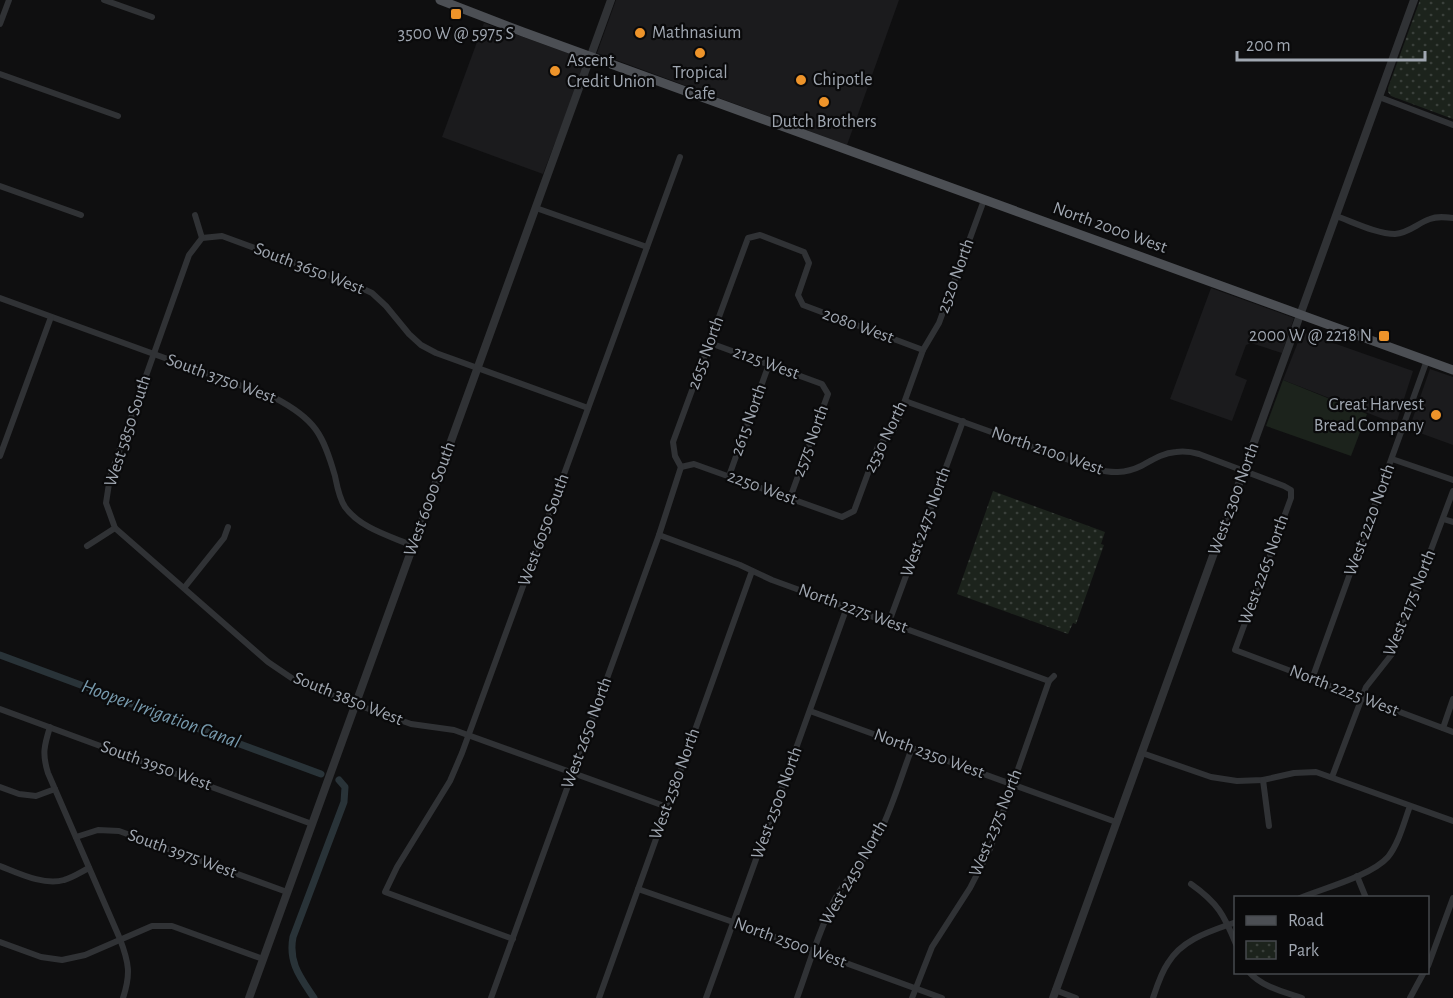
<svg xmlns="http://www.w3.org/2000/svg" width="1453" height="998" viewBox="0 0 1453 998" font-family="'Alegreya Sans',sans-serif">
  <style>
    .built { fill: #1b1b1d }
    .grass { fill: #1c231c }
    .park { fill: url(#park-dots) }
    .lines { fill: none; stroke-linecap: round; stroke-linejoin: round }
    .canal { stroke: #293338; stroke-width: 7 }
    .minor { stroke: #303235; stroke-width: 6 }
    .tertiary { stroke: #303235; stroke-width: 8 }
    .primary { stroke: #4c4f54; stroke-width: 9 }
    .poi-dot { fill: #ee942a; stroke: #0a0a0b; stroke-width: 2 }
    .labels { text-anchor: middle; dominant-baseline: central; stroke-width: 4.5; stroke-linejoin: round; paint-order: stroke }
    .poi-label { font-size: 18px; fill: #a0a7b1; stroke: #0a0a0b; text-anchor: start }
    .street-label { font-size: 18px; fill: #a0a7b1; stroke: #0a0a0b }
    .water-label { font-size: 20px; font-style: italic; fill: #779aad; stroke: #0a0a0b }
  </style>
  <defs>
    <pattern id="park-dots" width="8" height="8" patternUnits="userSpaceOnUse" patternTransform="scale(1.5)"><rect width="8" height="8" fill="#1c231c"/><path d="M2 2h.1M6 6h.1" fill="none" stroke="#3a403b" stroke-width="1.8" stroke-linecap="round"/></pattern>
  </defs>
  <rect width="100%" height="100%" fill="#0f0f10"/>
  <!-- built -->
  <g class="built">
    <path d="M616,0H899L847,145L597,53Z"/>
    <path d="M484,23L587,60L543,174L442,137Z"/>
    <path d="M1211,288L1294,318L1282,353L1251,343L1246,345L1235,375L1247,380L1232,421L1170,399Z"/>
    <path d="M1302,332L1413,371L1396,424L1283,380Z"/>
    <path d="M1430,369L1453,377V445L1409,429Z"/>
  </g>
  <!-- grass -->
  <path class="grass" d="M1283,380L1367,414L1351,456L1266,426Z"/>
  <!-- park -->
  <g class="park">
    <path d="M1420,0H1453V119L1391,96L1388,92V88Z"/>
    <path d="M993,491L1105,532L1101,544L1104,545L1076,624L1073,623L1068,634L957,594Z"/>
  </g>
  <g class="lines">
    <!-- canal -->
    <g class="canal">
      <path d="M0,655L321,774"/>
      <path d="M314,998C301,978 288,963 293,937L344,802L345,787L339,780"/>
    </g>
    <!-- minor -->
    <g class="minor">
      <path d="M104,0L152,17"/>
      <path d="M0,24L9,0"/>
      <path d="M0,74L118,116"/>
      <path d="M1379,97L1453,125"/>
      <path d="M0,186L81,215"/>
      <path d="M536,208L647,247"/>
      <path d="M195,215L202,238L222,236L355,285L372,293L386,306L409,334L421,345L436,353L588,408"/>
      <path d="M1336,216C1353,222 1377,234 1395,234C1409,233 1418,223 1430,219C1437,216 1445,217 1453,218"/>
      <path d="M0,298L275,398C315,419 323,434 335,476C337,486 339,498 345,507C360,528 390,536 413,546"/>
      <path d="M710,343L822,384L828,394L790,498"/>
      <path d="M905,401L1094,469C1111,473 1125,474 1141,466C1152,460 1162,453 1176,452C1184,451 1192,452 1199,454L1284,486L1291,490V498L1235,650L1453,732"/>
      <path d="M0,456L51,317"/>
      <path d="M1392,459L1453,480"/>
      <path d="M681,467L694,464L842,517L854,511L878,446L895,428L923,350L939,323L984,200"/>
      <path d="M681,467L675,456L673,442L748,238L760,235L804,252L809,263L798,295L803,305L923,350"/>
      <path d="M729,476L769,364"/>
      <path d="M1443,519L1453,522"/>
      <path d="M115,528L268,662L296,681L355,704L411,724L454,730L667,807"/>
      <path d="M659,535L740,565L772,580L1049,681"/>
      <path d="M87,546L115,528L106,503L110,477L189,255L202,238"/>
      <path d="M184,588L224,538L228,527"/>
      <path d="M889,622L963,421"/>
      <path d="M1312,679L1427,360"/>
      <path d="M0,709L312,824"/>
      <path d="M810,711L1116,822"/>
      <path d="M50,727C44,746 42,754 48,773L120,939C129,963 131,974 123,998"/>
      <path d="M1443,728L1453,699"/>
      <path d="M1142,753L1211,777L1237,781L1263,780L1294,773L1316,772L1453,821"/>
      <path d="M1332,777L1366,687L1392,654L1453,491"/>
      <path d="M1263,780L1269,826"/>
      <path d="M0,787L19,794L36,796L55,789"/>
      <path d="M76,837L98,830L119,831L287,892"/>
      <path d="M0,866C18,873 44,886 64,880C72,878 81,872 89,868"/>
      <path d="M1357,876L1366,898"/>
      <path d="M1191,884C1218,903 1224,915 1236,944"/>
      <path d="M638,889L733,922L942,998"/>
      <path d="M1300,898C1324,888 1371,876 1388,857C1399,843 1404,822 1410,806"/>
      <path d="M513,939L385,892L397,867L450,781L462,753L680,157"/>
      <path d="M0,942L41,957L62,960L85,955L152,926H172L263,959"/>
      <path d="M1428,966L1453,898"/>
      <path d="M1249,972C1262,987 1284,992 1302,998"/>
      <path d="M1055,990L1076,998"/>
      <path d="M491,998L659,535L681,467"/>
      <path d="M599,998L752,571"/>
      <path d="M706,998L847,607"/>
      <path d="M797,998C809,965 819,930 835,899C846,878 863,863 875,842C891,813 900,779 912,748"/>
      <path d="M912,998L932,947L970,888L990,849L1049,681L1054,676"/>
      <path d="M1153,998C1157,986 1161,973 1168,963C1182,939 1211,931 1236,922"/>
      <path d="M1410,998L1424,972"/>
    </g>
    <!-- tertiary -->
    <g class="tertiary">
      <path d="M249,998L611,0"/>
      <path d="M1053,998L1414,0"/>
    </g>
    <!-- primary -->
    <path class="primary" d="M440,0L523,32L1453,370"/>
  </g>
  <!-- markers -->
  <g class="poi-dot">
    <rect x="450" y="8" width="12" height="12" rx="3"/>
    <circle cx="640" cy="33" r="6"/>
    <circle cx="700" cy="53" r="6"/>
    <circle cx="555" cy="71" r="6"/>
    <circle cx="801" cy="80" r="6"/>
    <circle cx="824" cy="102" r="6"/>
    <rect x="1378" y="330" width="12" height="12" rx="3"/>
    <circle cx="1436" cy="415" r="6"/>
  </g>
  <g class="labels">
    <!-- poi labels -->
    <g class="poi-label">
      <text x="652" y="33">Mathnasium</text>
      <text x="456" y="34" text-anchor="middle">3500 W @ 5975 S</text>
      <text x="567" y="61">Ascent<tspan x="567" dy="21">Credit Union</tspan></text>
      <text x="700" y="73" text-anchor="middle">Tropical<tspan x="700" dy="21">Cafe</tspan></text>
      <text x="813" y="80">Chipotle</text>
      <text x="824" y="122" text-anchor="middle">Dutch Brothers</text>
      <text x="1372" y="336" text-anchor="end">2000 W @ 2218 N</text>
      <text x="1424" y="405" text-anchor="end">Great Harvest<tspan x="1424" dy="21">Bread Company</tspan></text>
    </g>
    <!-- street labels -->
    <g class="street-label">
      <text transform="translate(1110 228) rotate(20)">North 2000 West</text>
      <text transform="translate(309 269) rotate(21)">South 3650 West</text>
      <text transform="translate(956 276) rotate(-70)">2520 North</text>
      <text transform="translate(858 326) rotate(20)">2080 West</text>
      <text transform="translate(706 353) rotate(-70)">2655 North</text>
      <text transform="translate(766 363) rotate(20)">2125 West</text>
      <text transform="translate(221 379) rotate(20)">South 3750 West</text>
      <text transform="translate(749 420) rotate(-70)">2615 North</text>
      <text transform="translate(128 431) rotate(-72)">West 5850 South</text>
      <text transform="translate(886 437) rotate(-64)">2530 North</text>
      <text transform="translate(811 441) rotate(-70)">2575 North</text>
      <text transform="translate(1047 451) rotate(19)">North 2100 West</text>
      <text transform="translate(762 488) rotate(20)">2250 West</text>
      <text transform="translate(430 499) rotate(-70)">West 6000 South</text>
      <text transform="translate(1234 499) rotate(-70)">West 2300 North</text>
      <text transform="translate(1370 520) rotate(-70)">West 2220 North</text>
      <text transform="translate(926 522) rotate(-70)">West 2475 North</text>
      <text transform="translate(544 530) rotate(-70)">West 6050 South</text>
      <text transform="translate(1264 570) rotate(-70)">West 2265 North</text>
      <text transform="translate(1410 603) rotate(-68)">West 2175 North</text>
      <text transform="translate(853 609) rotate(20)">North 2275 West</text>
      <text transform="translate(1344 691) rotate(21)">North 2225 West</text>
      <text transform="translate(348 699) rotate(22)">South 3850 West</text>
      <text transform="translate(587 733) rotate(-70)">West 2650 North</text>
      <text transform="translate(929 754) rotate(20)">North 2350 West</text>
      <text transform="translate(156 766) rotate(20)">South 3950 West</text>
      <text transform="translate(675 784) rotate(-70)">West 2580 North</text>
      <text transform="translate(777 803) rotate(-70)">West 2500 North</text>
      <text transform="translate(996 823) rotate(-68)">West 2375 North</text>
      <text transform="translate(182 854) rotate(20)">South 3975 West</text>
      <text transform="translate(854 873) rotate(-60)">West 2450 North</text>
      <text transform="translate(790 943) rotate(20)">North 2500 West</text>
    </g>
    <!-- water labels -->
    <g class="water-label">
      <text transform="translate(161 714) rotate(20)">Hooper Irrigation Canal</text>
    </g>
  </g>
  <!-- legend -->
  <rect x="1234" y="896" width="195" height="78" fill="#0a0a0b" stroke="#46494d" stroke-width="1.5"/>
  <rect x="1246" y="916" width="30" height="9" fill="#4c4f54" stroke="#46494d" stroke-width="1.5"/>
  <text x="1288" y="926" font-size="18" fill="#a0a7b1">Road</text>
  <rect x="1246" y="941" width="30" height="18" fill="url(#park-dots)" stroke="#46494d" stroke-width="1.5"/>
  <text x="1288" y="956" font-size="18" fill="#a0a7b1">Park</text>
  <!-- scale -->
  <path d="M1237 51v9h188v-9" fill="none" stroke="#a0a7b1" stroke-width="3"/>
  <text x="1246" y="51" font-size="18" fill="#a0a7b1" stroke="#0a0a0b" stroke-width="4.5" paint-order="stroke">200 m</text>
</svg>
